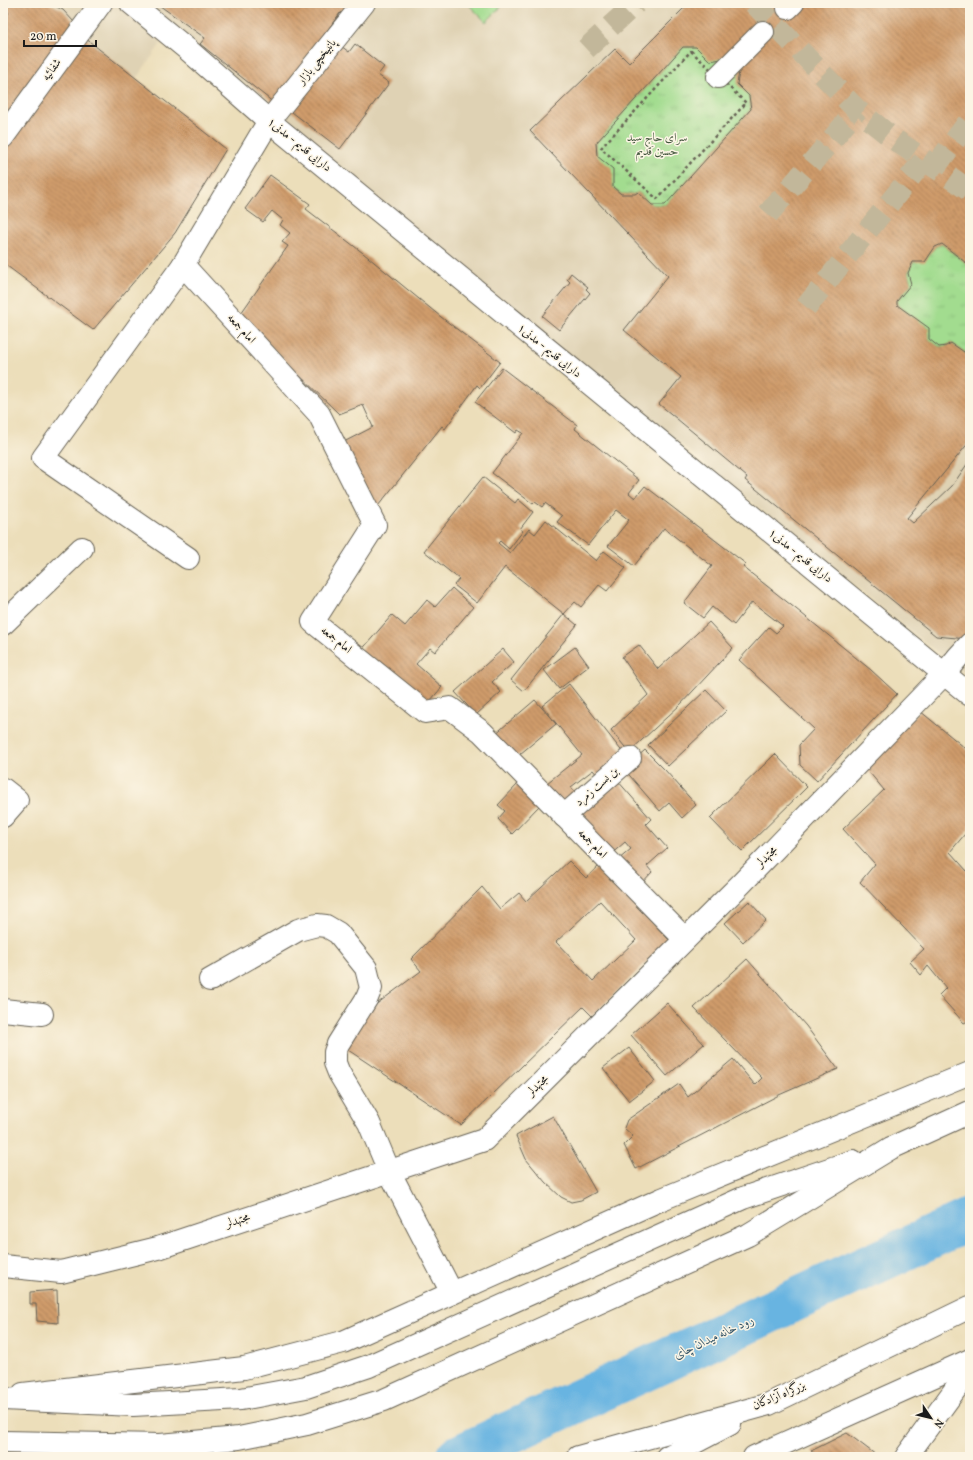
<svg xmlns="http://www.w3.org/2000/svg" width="973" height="1460" viewBox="0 0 973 1460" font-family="Vollkorn,Amiri,serif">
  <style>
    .built { fill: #dfd2b4 }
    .grass { fill: url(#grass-tufts); stroke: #5f7c56 }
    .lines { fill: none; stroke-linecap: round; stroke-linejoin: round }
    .river { stroke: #68b4e1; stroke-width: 43 }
    .building { fill: url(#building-back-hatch); fill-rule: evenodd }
    .minor-tunnel { stroke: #c2b79a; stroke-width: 22; stroke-dasharray: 22 11; stroke-linecap: butt }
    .minor-casing { stroke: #656053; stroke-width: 24 }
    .major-casing { stroke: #656053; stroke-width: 24 }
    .highway-casing { stroke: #656053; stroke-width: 24 }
    .path { stroke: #656053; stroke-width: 2.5; stroke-dasharray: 3 3; stroke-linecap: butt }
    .minor { stroke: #fff; stroke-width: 22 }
    .major { stroke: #fff; stroke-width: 22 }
    .highway { stroke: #fff; stroke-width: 22 }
    .labels { text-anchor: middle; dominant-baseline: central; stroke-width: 3; stroke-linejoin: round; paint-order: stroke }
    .street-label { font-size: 12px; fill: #1c1c1c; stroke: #fcf5e5 }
    .park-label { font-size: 12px; fill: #44563e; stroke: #fcf5e5 }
    .water-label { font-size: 13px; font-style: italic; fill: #3a596b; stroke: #fcf5e5 }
  </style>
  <defs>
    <pattern id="grass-tufts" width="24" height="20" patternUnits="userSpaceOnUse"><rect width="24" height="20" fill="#a2dc8f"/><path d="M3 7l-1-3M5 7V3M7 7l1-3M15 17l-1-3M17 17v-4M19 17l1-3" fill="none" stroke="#8bbc7b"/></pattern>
    <pattern id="building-back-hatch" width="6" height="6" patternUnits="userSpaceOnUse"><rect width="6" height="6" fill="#cf9b6b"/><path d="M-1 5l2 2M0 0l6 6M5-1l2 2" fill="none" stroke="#a77e57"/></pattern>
  </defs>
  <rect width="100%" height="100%" fill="#fcf5e5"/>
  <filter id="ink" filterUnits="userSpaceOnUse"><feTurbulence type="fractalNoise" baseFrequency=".025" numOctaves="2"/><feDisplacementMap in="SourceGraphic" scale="8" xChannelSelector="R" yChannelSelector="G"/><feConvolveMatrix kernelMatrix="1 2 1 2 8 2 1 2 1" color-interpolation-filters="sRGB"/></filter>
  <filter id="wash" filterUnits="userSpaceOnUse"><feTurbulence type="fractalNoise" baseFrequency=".012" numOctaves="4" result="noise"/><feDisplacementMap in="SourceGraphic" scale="16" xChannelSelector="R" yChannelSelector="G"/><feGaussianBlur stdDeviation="0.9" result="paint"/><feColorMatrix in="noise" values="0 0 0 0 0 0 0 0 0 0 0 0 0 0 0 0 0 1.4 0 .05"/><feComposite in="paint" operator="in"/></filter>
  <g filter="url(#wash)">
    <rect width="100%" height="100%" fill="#ecdeba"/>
    <!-- built -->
    <path class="built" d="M3,3H970V678L882,608L612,388L495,296L173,27L79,158L3,193Z"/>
    <!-- grass -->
    <g class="grass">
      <path d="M467,3H505L486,22Z"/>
      <path d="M683,47H696L727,58L739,72L749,96L751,109L665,205H652L638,192L635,194H621L613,187L612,173L597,156L596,143Z"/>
      <path d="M942,244L970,266V356L951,343L946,346L939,347L929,339L928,328L897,305V301L911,284L908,273L913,262L925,261L935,247Z"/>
    </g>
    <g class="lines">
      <!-- river -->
      <path class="river" d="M457,1457L970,1219"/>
    </g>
    <g id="blocks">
      <!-- building -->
      <g class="building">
        <path d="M3,3H49L63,10L74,22L71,27L226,149L175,233L93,330L3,263V19L9,13L3,8Z"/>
        <path d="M156,3H356L345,17L340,13L274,103L200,44L205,38Z"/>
        <path d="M689,3H783L794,15L806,3H970V266L942,244L935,247L925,262H913L908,273L911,284L897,301V305L929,328V339L939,347L946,346L951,343L970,356V441L907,518L913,523L952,486L970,460V636L967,639L936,636L745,480L747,477L659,404L681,377L624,330L668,276L530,131L615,49L629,63ZM683,47H696L710,61L727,58L739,72L737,84L749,96L751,109L665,205H652L638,192L635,194H621L613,187V169L597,156L596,143Z"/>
        <path d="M337,43L349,52L355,44L384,67L378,75L389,83L340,149L288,109Z"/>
        <path d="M270,175L310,204L306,209L363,253L441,317L500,362L480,388L477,385L445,429L442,426L374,511L340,444L373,427L363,405L339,414L239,316L288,246L282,242L290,233L280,225L283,220L272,211L263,222L245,209Z"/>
        <path d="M571,273L588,287L586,289L590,293L559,330L542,316L570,282L567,279Z"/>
        <path d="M502,368L577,425L575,429L639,480L629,493L635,498L645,486L746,564L743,567L796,609L871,670L897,694L817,781L800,765L799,745L814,729L739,660L769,627L776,633L783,626L752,602L734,625L712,607L703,618L684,603L712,566L664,528L634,566L608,546L629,520L616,510L588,545L557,522L562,516L545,503L542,507L535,502L533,504L492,473L523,433L518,430L516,433L475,402Z"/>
        <path d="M483,477L515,503L518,499L533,512L520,529L523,531L509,549L500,541L498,543L510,553L529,529L535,534L546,520L596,561L604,551L626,568L607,591L599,585L581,607L575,602L564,614L505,567L477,603L454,585L459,579L424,551Z"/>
        <path d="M452,588L473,607L435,652L430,648L416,664L442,687L424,708L359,653L392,615L405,626L427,600L435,607Z"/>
        <path d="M564,614L577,625L524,691L511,680Z"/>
        <path d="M709,622L733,648L680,705L629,752L611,730L648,695L622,657L639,645L658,669Z"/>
        <path d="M575,647L589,666L559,689L544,670Z"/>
        <path d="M503,649L514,662L492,682L501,692L476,715L455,692Z"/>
        <path d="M569,684L624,754L598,776L593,770L571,787L576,793L558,807L542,787L582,755L542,706Z"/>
        <path d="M706,690L726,711L668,766L648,745Z"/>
        <path d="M535,700L556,724L514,759L494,735Z"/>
        <path d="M920,711L970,752V828L950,852L967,871L970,868V1020L964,1023L939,995L946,988L928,966L921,975L910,962L924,949L860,882L875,864L843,829L884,790L864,766Z"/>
        <path d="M645,750L665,770L696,805L682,818L669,803L660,811L624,769Z"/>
        <path d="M775,754L807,787L742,851L710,818Z"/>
        <path d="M617,780L651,819L646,824L667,848L647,866L652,872L640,885L618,860L631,849L625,842L609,856L575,817Z"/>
        <path d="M518,784L540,805L512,834L498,819L505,811L498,805Z"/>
        <path d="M569,861L586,878L599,866L669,940L592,1016L583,1007L461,1125L345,1048L362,1015L421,971L411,959L482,887L500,909L519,893L526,901ZM600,901L636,940L593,981L556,942Z"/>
        <path d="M749,901L766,920L743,942L725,923Z"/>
        <path d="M747,959L806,1026L838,1069L779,1095L636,1169L624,1145L633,1136L624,1128L627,1120L679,1084L688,1097L733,1059L755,1085L762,1078L694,1008Z"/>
        <path d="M667,1003L704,1044L667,1076L631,1035Z"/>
        <path d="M629,1048L655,1081L629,1101L603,1068Z"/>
        <path d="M553,1116L596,1192L581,1200L571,1202L561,1197L545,1182L526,1159L516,1136Z"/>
        <path d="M57,1290L58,1323L37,1321L36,1304H30V1292Z"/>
        <path d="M847,1433L876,1455L874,1457H819L811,1451Z"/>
      </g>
    </g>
  </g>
  <g filter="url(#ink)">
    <use href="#blocks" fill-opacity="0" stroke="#656053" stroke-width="1"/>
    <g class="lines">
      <!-- minor-tunnel -->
      <g class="minor-tunnel">
        <path d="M754,3L857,110L895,140L970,191"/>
        <path d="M586,49L636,3"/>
        <path d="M935,167L970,120"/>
        <path d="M768,214L857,110"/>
        <path d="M806,307L924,160"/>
      </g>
      <defs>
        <g id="minor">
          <path d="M364,3L269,121L183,265L319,414L375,525L313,622L425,712L450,708L482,732L685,939"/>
          <path d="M788,8L793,3"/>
          <path d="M718,77L763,32"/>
          <path d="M3,137L101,3"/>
          <path d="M183,265L43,458L188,558"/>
          <path d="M3,624L82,548"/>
          <path d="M3,789L17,800L3,816"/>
          <path d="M564,816L630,758"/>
          <path d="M210,980L298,930L317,925L326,926L338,933L366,968L371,988L367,998L338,1044L335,1052V1063L339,1073L369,1123L389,1171L452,1293"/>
          <path d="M3,1010L42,1014"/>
          <path d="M3,1266L61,1272L158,1248L484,1140L741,884L944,674L958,657L970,644"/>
          <path d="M906,1457L970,1369"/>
        </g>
        <g id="major">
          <path d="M131,3L187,49L269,121L970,695"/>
          <path d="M23,1394L244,1368L343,1342L662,1199L970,1073"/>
        </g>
        <g id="highway">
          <path d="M3,1399L133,1405L241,1399L306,1387L369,1366L743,1198L853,1161"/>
          <path d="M3,1442L160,1445L239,1438L307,1424L384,1400L748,1235L891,1148L970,1112"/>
          <path d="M578,1457L769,1404L970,1307"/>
          <path d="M667,1457L730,1424"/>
          <path d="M754,1457L970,1360"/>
        </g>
      </defs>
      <!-- minor casing -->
      <use href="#minor" class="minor-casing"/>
      <!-- major casing -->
      <use href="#major" class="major-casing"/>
      <!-- highway casing -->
      <use href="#highway" class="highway-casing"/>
      <!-- path -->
      <path class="path" d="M691,51L746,103L657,199L601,148Z"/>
      <!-- minor -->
      <use href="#minor" class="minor"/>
      <!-- major -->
      <use href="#major" class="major"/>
      <!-- highway -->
      <use href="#highway" class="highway"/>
    </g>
  </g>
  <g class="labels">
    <!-- street labels -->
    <g class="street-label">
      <text transform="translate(317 62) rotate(-51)">پانبیخچی بازار</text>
      <text transform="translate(52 70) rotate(-54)">شفائیه</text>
      <text transform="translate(299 145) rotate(39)">دارایی قدیم - مدنی۱</text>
      <text transform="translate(241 329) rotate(48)">امام جمعه</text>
      <text transform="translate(549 351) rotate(39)">دارایی قدیم - مدنی۱</text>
      <text transform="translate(800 556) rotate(39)">دارایی قدیم - مدنی۱</text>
      <text transform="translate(336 640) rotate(39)">امام جمعه</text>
      <text transform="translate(597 787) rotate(-41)">بن بست زمرد</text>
      <text transform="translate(592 844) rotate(46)">امام جمعه</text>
      <text transform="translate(767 857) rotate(-46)">مجتهدلر</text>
      <text transform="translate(538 1086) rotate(-45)">مجتهدلر</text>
      <text transform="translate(238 1221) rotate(-18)">مجتهدلر</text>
      <text transform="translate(779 1396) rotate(-23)">بزرگراه آزادگان</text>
    </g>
    <!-- park labels -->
    <g class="park-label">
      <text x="657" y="138">سرای حاج سید<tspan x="657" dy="14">حسین قدیم</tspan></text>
    </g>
    <!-- water labels -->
    <g class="water-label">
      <text transform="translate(714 1338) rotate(-25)">رود خانه میدان چای</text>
    </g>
  </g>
  <!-- margin -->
  <rect width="973" height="1460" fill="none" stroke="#fcf5e5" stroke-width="16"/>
  <!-- north arrow -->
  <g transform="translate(931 1418) rotate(125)" stroke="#fcf5e5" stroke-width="3" paint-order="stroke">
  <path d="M0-3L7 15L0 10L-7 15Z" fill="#1c1c1c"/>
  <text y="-6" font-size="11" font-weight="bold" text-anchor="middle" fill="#1c1c1c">N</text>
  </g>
  <!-- scale -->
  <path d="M24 40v6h72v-6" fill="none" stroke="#1c1c1c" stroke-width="2"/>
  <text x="30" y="40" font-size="12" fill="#1c1c1c" stroke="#fcf5e5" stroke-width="3" paint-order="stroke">20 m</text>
</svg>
